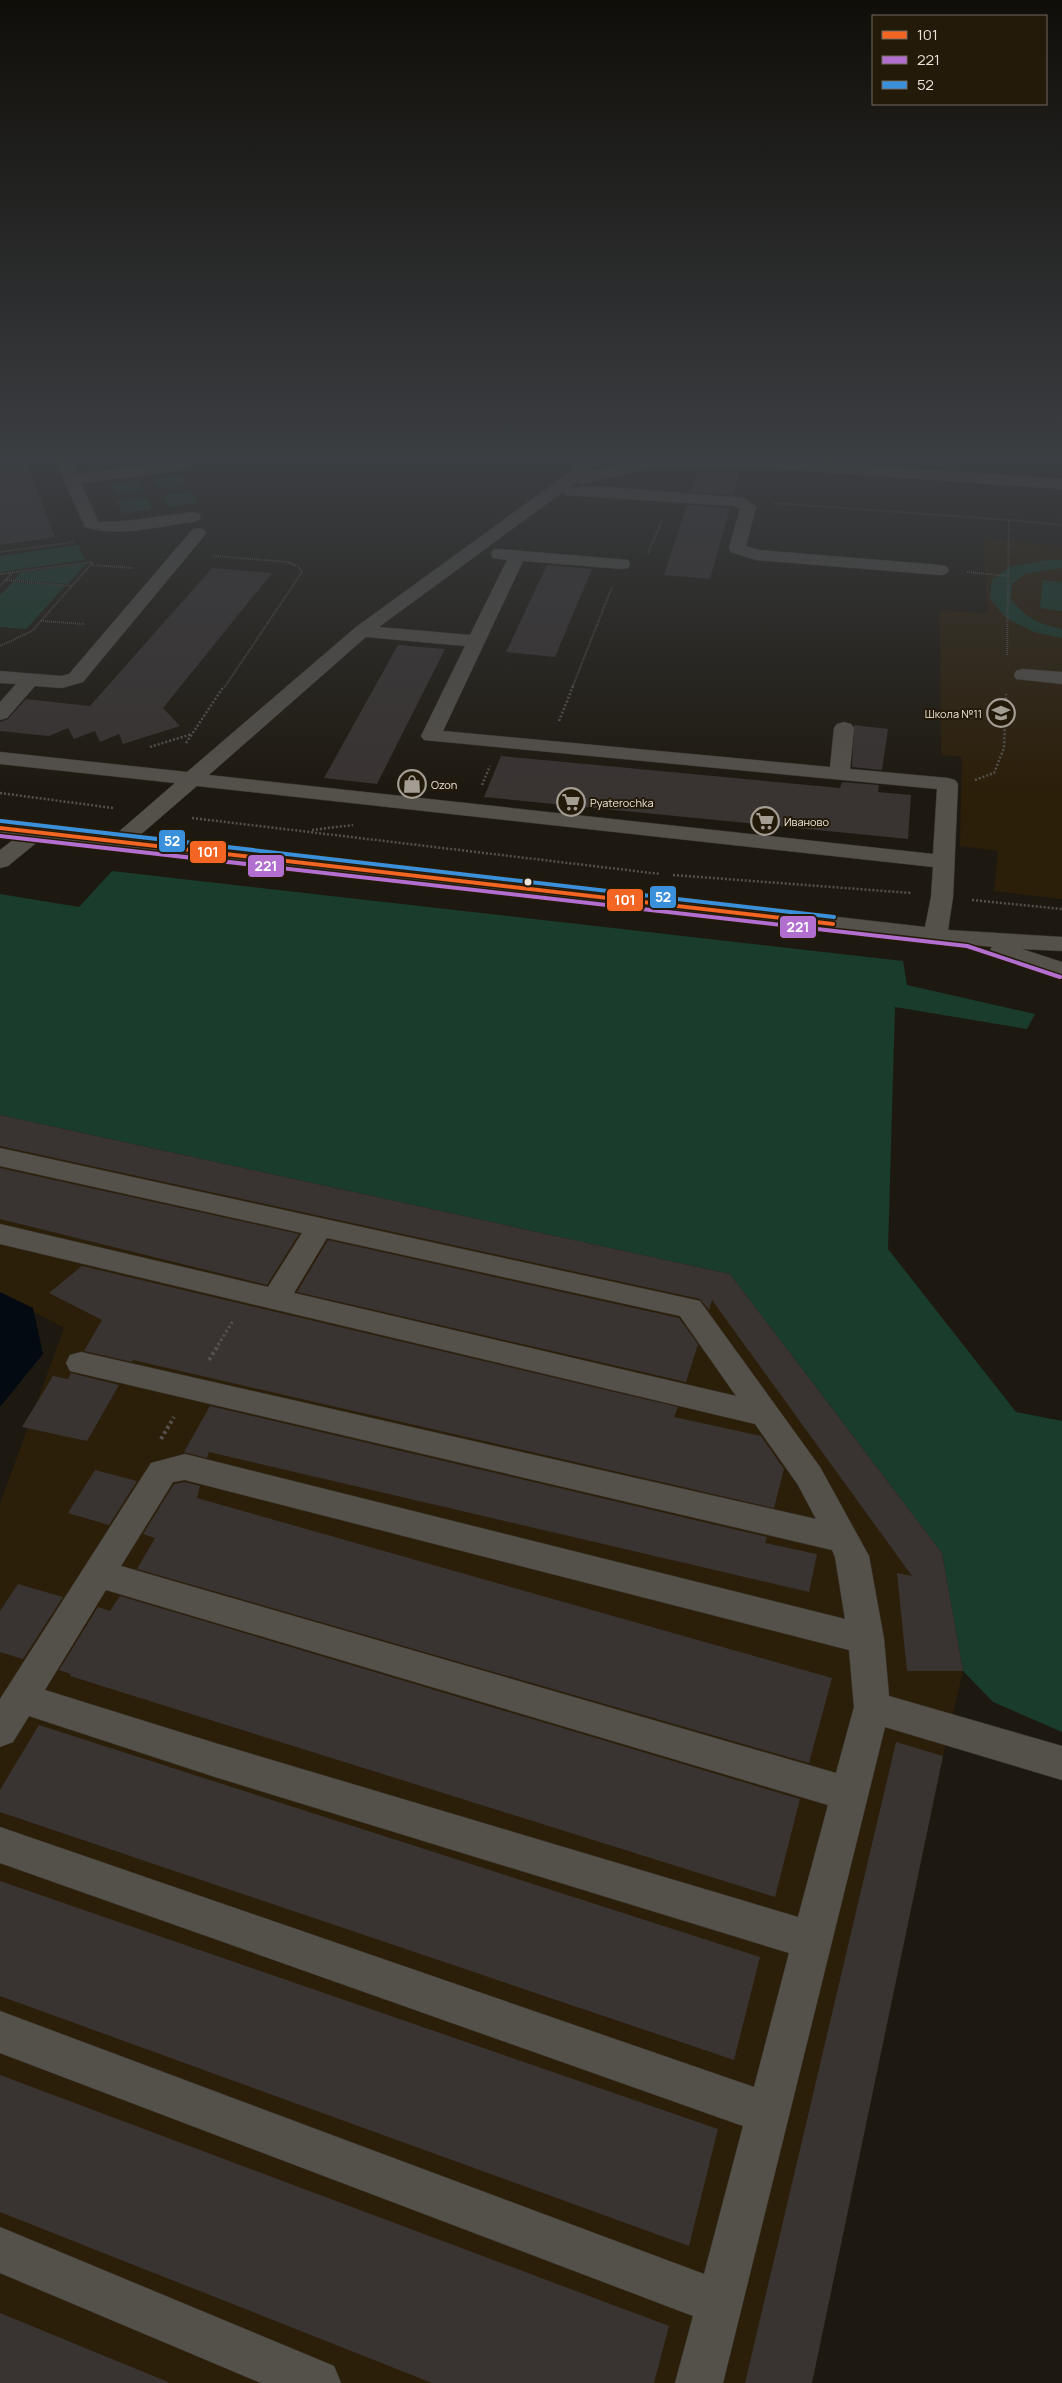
<svg xmlns="http://www.w3.org/2000/svg" width="1062" height="2383" viewBox="0 0 1062 2383" font-family="Manrope,sans-serif">
  <style>
    .built { fill: #2c1f0a }
    .green { fill: #193c2c }
    .water { fill: #030a12 }
    .building { fill: #393332 }
    .lines { fill: none; stroke-linecap: round; stroke-linejoin: round }
    .minor-casing { stroke: #3a352d; stroke-width: 1 }
    .path-far3 { stroke: #54504b; stroke-width: 2; stroke-dasharray: 1 1; stroke-linecap: butt }
    .path-far2 { stroke: #54504b; stroke-width: 2.5; stroke-dasharray: 2 2; stroke-linecap: butt }
    .path-far1 { stroke: #54504b; stroke-width: 3; stroke-dasharray: 2.5 2.5; stroke-linecap: butt }
    .path { stroke: #54504b; stroke-width: 4; stroke-dasharray: 3 3; stroke-linecap: butt }
    .minor { fill: #54504a; fill-rule: evenodd }
    .bus-1-casing { stroke: #241a0a; stroke-width: 7 }
    .bus-2-casing { stroke: #241a0a; stroke-width: 7 }
    .bus-3-casing { stroke: #241a0a; stroke-width: 7 }
    .bus-1 { stroke: #f26522; stroke-width: 4 }
    .bus-2 { stroke: #b36fd0; stroke-width: 4 }
    .bus-3 { stroke: #3a90db; stroke-width: 4 }
    .bus-dot { fill: #ebe4da; stroke: #241a0a; stroke-width: 2 }
    .labels { text-anchor: middle; dominant-baseline: central; stroke-width: 4; stroke-linejoin: round; paint-order: stroke }
    .far-poi-label { font-size: 11px; fill: #ebe4da; stroke: #241a0a; text-anchor: start }
    .line-badge { stroke: #241a0a; stroke-width: 2 }
    .badge-label { font-size: 14px; text-anchor: middle; font-weight: bold; fill: #fff }
  </style>
  <rect width="100%" height="100%" fill="#1e1910"/>
  <!-- built -->
  <g class="built">
    <path d="M983,538L1062,546V899L994,891L998,851L960,846L962,757L941,755L940,611L988,613Z"/>
    <path d="M0,1115L730,1274L942,1553L963,1671L943,1756L812,2383H0V1504L64,1328L0,1293Z"/>
  </g>
  <!-- green -->
  <g class="green">
    <path d="M181,475L187,486L160,489L154,479Z"/>
    <path d="M137,481L142,491L115,495L110,484Z"/>
    <path d="M191,492L197,503L169,507L163,495Z"/>
    <path d="M146,498L152,509L122,513L117,501Z"/>
    <path d="M78,545L85,560L0,572V556Z"/>
    <path d="M1047,560H1062V568L1025,574L1012,584L1011,599C1027,619 1037,623 1062,629V638L1034,632L1006,618L990,599L992,580L1009,567Z"/>
    <path d="M86,564L68,584L14,580L20,573Z"/>
    <path d="M1043,580L1062,582V611L1040,608Z"/>
    <path d="M13,582L65,586L26,629L0,627V595Z"/>
    <path d="M112,871L903,961L907,985L1035,1014L1027,1029L895,1007L888,1249L1016,1412L1062,1421V1732L993,1702L963,1671L942,1553L730,1274L0,1115V894L79,907Z"/>
  </g>
  <!-- water -->
  <path class="water" d="M0,1292L33,1308L43,1354L0,1407Z"/>
  <!-- building -->
  <g class="building">
    <path d="M17,455H23L55,537L0,545V463L13,460Z"/>
    <path d="M698,471L739,474L733,495L691,492Z"/>
    <path d="M687,505L730,508L710,579L664,575Z"/>
    <path d="M547,565L592,569L555,657L506,652Z"/>
    <path d="M212,568L272,573L163,708L180,726L123,744L119,734L100,742L95,731L74,739L68,728L49,736L0,731V722L8,719L26,699L90,706Z"/>
    <path d="M398,645L445,649L377,784L324,778Z"/>
    <path d="M854,725L888,729L882,770L852,767Z"/>
    <path d="M501,756L840,788L842,782L879,785L878,792L911,795L908,839L484,797Z"/>
    <path d="M0,1115L730,1274L942,1553L963,1671H907L897,1573L912,1576L712,1300L709,1310L700,1299L0,1146Z"/>
    <path d="M0,1168L299,1234L267,1285L0,1219Z"/>
    <path d="M328,1240L679,1318L698,1344L686,1382L297,1292Z"/>
    <path d="M82,1266L678,1407L674,1417L761,1436L784,1469L774,1508L133,1360L132,1362L84,1351L102,1320L49,1293Z"/>
    <path d="M71,1373L119,1385L87,1441L22,1427L53,1376L68,1379Z"/>
    <path d="M210,1406L767,1537L765,1543L817,1554L809,1592L209,1452L207,1458L184,1452Z"/>
    <path d="M95,1470L137,1481L109,1525L68,1513Z"/>
    <path d="M185,1482L200,1486L197,1498L832,1678L809,1763L137,1569L155,1538L143,1534L174,1484Z"/>
    <path d="M18,1584L63,1597L23,1659L0,1652V1611Z"/>
    <path d="M120,1596L800,1799L775,1897L70,1676L71,1674L59,1670L98,1607L110,1611Z"/>
    <path d="M39,1725L760,1957L734,2060L0,1812V1790Z"/>
    <path d="M896,1742L943,1756L812,2383H745Z"/>
    <path d="M0,1881L718,2129L689,2246L0,1996Z"/>
    <path d="M0,2075L669,2326L654,2383H432L0,2212Z"/>
    <path d="M0,2313L168,2382V2383H0Z"/>
  </g>
  <g class="lines">
    <defs>
      <g id="minor">
        <path d="M0,455H15L13,458L0,461Z"/>
        <path d="M53,455H69L77,474L179,461L184,463L187,466L179,471L81,483L98,521L100,522L125,521L193,512L199,514L201,517L199,520L193,522C158,526 120,538 85,527Z"/>
        <path d="M593,455H610L590,472L646,460L720,455L1062,479V489L710,464L646,469L582,484L576,482L568,488L598,486L744,498L756,507L746,546L758,550L940,565L946,566L949,570L946,574L940,575L756,560L731,552L729,548L740,509L734,506L565,495L564,491L379,627L470,635L507,560L493,558L491,554L493,550L499,549L628,560L630,564L628,568L622,569L523,561L443,731L830,767L834,728L837,724L844,722L851,724L854,728L850,769L948,778L955,780L958,784L953,897L948,930L1062,937V951L1022,949L1062,962V977L994,955L990,950L992,947L41,839L8,866L0,868V850L18,836L0,834V822L115,835L175,783L0,764V752L187,772L356,627ZM366,637L465,646L421,736L424,740L937,789L933,854L209,775ZM197,786L933,867L931,897L925,927L138,837Z"/>
        <path d="M198,528L204,530L206,533L204,536L83,682L62,688L35,686L7,718L0,720V702L16,684L0,683V671L61,676L69,674L192,530Z"/>
        <path d="M1023,669L1062,672V684L1016,679L1014,675L1016,671Z"/>
        <path d="M0,1148L700,1301L820,1467L869,1556L884,1639L889,1696L1062,1746V1780L885,1727L723,2383H675L693,2316L0,2053V2011L704,2274L743,2126L0,1863V1827L754,2087L789,1953L215,1777L29,1716L13,1742L0,1747V1699L151,1463L185,1454L845,1619L835,1557L832,1550L70,1371L66,1363L70,1355L81,1352L816,1519L798,1485L755,1424L0,1244V1224L268,1287L302,1233L0,1166ZM327,1238L680,1316L736,1396L294,1293ZM185,1480L849,1650L854,1707L836,1773L121,1566L173,1482ZM106,1590L828,1805L798,1917L215,1743L45,1690Z"/>
        <path d="M0,2227L334,2366L341,2383H261L0,2273Z"/>
      </g>
    </defs>
    <!-- minor casing -->
    <use href="#minor" class="minor-casing"/>
    <!-- path-far3 -->
    <g class="path-far3">
      <path d="M775,503L1009,520"/>
      <path d="M0,552L74,542"/>
      <path d="M648,553L662,521"/>
      <path d="M214,556L287,562L298,566L302,572L224,688"/>
      <path d="M92,565L133,568"/>
      <path d="M967,572L1009,576"/>
      <path d="M0,574L93,562L32,631L0,646"/>
      <path d="M5,580L72,586"/>
      <path d="M0,586L12,573"/>
      <path d="M41,621L85,624"/>
      <path d="M1007,655L1009,520L1062,525"/>
      <path d="M572,688L612,587"/>
    </g>
    <!-- path-far2 -->
    <g class="path-far2">
      <path d="M559,721L573,686"/>
      <path d="M186,743L224,686"/>
      <path d="M150,747L192,734"/>
      <path d="M975,780L994,773L1004,748L1006,694"/>
      <path d="M482,785L490,766"/>
      <path d="M0,793L113,808"/>
      <path d="M192,818L660,874"/>
      <path d="M312,830L353,825"/>
      <path d="M673,875L911,893"/>
      <path d="M972,900L1062,909"/>
    </g>
    <!-- path-far1 -->
    <path class="path-far1" d="M218,1345L233,1321"/>
    <!-- path -->
    <g class="path">
      <path d="M209,1360L219,1344"/>
      <path d="M161,1439L174,1417"/>
    </g>
    <!-- minor -->
    <use href="#minor" class="minor"/>
    <defs>
      <path id="bus-1" d="M0,828L833,924"/>
      <path id="bus-2" d="M0,836L967,946L1060,977"/>
      <path id="bus-3" d="M1,821L834,917"/>
    </defs>
    <!-- bus-1 casing -->
    <use href="#bus-1" class="bus-1-casing"/>
    <!-- bus-2 casing -->
    <use href="#bus-2" class="bus-2-casing"/>
    <!-- bus-3 casing -->
    <use href="#bus-3" class="bus-3-casing"/>
    <!-- bus-1 -->
    <use href="#bus-1" class="bus-1"/>
    <!-- bus-2 -->
    <use href="#bus-2" class="bus-2"/>
    <!-- bus-3 -->
    <use href="#bus-3" class="bus-3"/>
  </g>
  <!-- sky -->
  <linearGradient id="sky" x2="0" y2="1"><stop stop-color="#100e09"/><stop offset="0.58" stop-color="#3b3e42"/><stop offset="1" stop-color="#3b3e42" stop-opacity="0"/></linearGradient>
  <rect width="1062" height="789" fill="url(#sky)"/>
  <!-- icons -->
  <defs>
    <symbol id="school-ring" viewBox="-11 -11 22 22"><circle r="9.5" fill="#241a0a" stroke="#a39d93" stroke-width="1.5"/><path d="M0-5L7-2L0 1L-7-2ZM-4 1L0 2.5L4 1V4Q0 6-4 4Z" fill="#a39d93"/></symbol>
    <symbol id="shop-ring" viewBox="-11 -11 22 22"><circle r="9.5" fill="#241a0a" stroke="#a39d93" stroke-width="1.5"/><path d="M-5-2.5h2.3a2.7 3.5 0 0 1 5.4 0H5L5.5 6h-11ZM-1.5-2.5h3a1.5 2.3 0 0 0-3 0Z" fill="#a39d93"/></symbol>
    <symbol id="supermarket-ring" viewBox="-11 -11 22 22"><circle r="9.5" fill="#241a0a" stroke="#a39d93" stroke-width="1.5"/><path d="M-6-5.5h2.5l.6 2H6L4.5 2H-2.5L-4.4-4H-6ZM-1.5 3.2a1.3 1.3 0 1 0 .1 0ZM3 3.2a1.3 1.3 0 1 0 .1 0Z" fill="#a39d93"/></symbol>
  </defs>
  <g fill-rule="evenodd">
    <use href="#school-ring" x="985" y="697" width="32" height="32"/>
    <use href="#shop-ring" x="396" y="768" width="32" height="32"/>
    <use href="#supermarket-ring" x="555" y="786" width="32" height="32"/>
    <use href="#supermarket-ring" x="749" y="805" width="32" height="32"/>
  </g>
  <!-- markers -->
  <circle class="bus-dot" cx="528" cy="882" r="4.5"/>
  <g class="labels">
    <!-- far-poi labels -->
    <g class="far-poi-label">
      <text x="982" y="713" text-anchor="end">Школа №11</text>
      <text x="431" y="784">Ozon</text>
      <text x="590" y="802">Pyaterochka</text>
      <text x="784" y="821">Иваново</text>
    </g>
  </g>
  <g class="line-badge">
    <rect x="158" y="829" width="28" height="24" rx="5" fill="#3a90db"/>
    <rect x="189" y="840" width="38" height="24" rx="5" fill="#f26522"/>
    <rect x="247" y="854" width="38" height="24" rx="5" fill="#b36fd0"/>
    <rect x="649" y="885" width="28" height="24" rx="5" fill="#3a90db"/>
    <rect x="606" y="888" width="38" height="24" rx="5" fill="#f26522"/>
    <rect x="779" y="915" width="38" height="24" rx="5" fill="#b36fd0"/>
  </g>
  <g class="badge-label">
    <text x="172" y="846">52</text>
    <text x="208" y="857">101</text>
    <text x="266" y="871">221</text>
    <text x="663" y="902">52</text>
    <text x="625" y="905">101</text>
    <text x="798" y="932">221</text>
  </g>
  <!-- legend -->
  <rect x="872" y="15" width="175" height="90" fill="#241a0a" stroke="#746b5d"/>
  <rect x="882" y="31" width="25" height="8" fill="#f26522" stroke="#746b5d"/>
  <text x="917" y="40" font-size="15" fill="#ebe4da">101</text>
  <rect x="882" y="56" width="25" height="8" fill="#b36fd0" stroke="#746b5d"/>
  <text x="917" y="65" font-size="15" fill="#ebe4da">221</text>
  <rect x="882" y="81" width="25" height="8" fill="#3a90db" stroke="#746b5d"/>
  <text x="917" y="90" font-size="15" fill="#ebe4da">52</text>
</svg>
